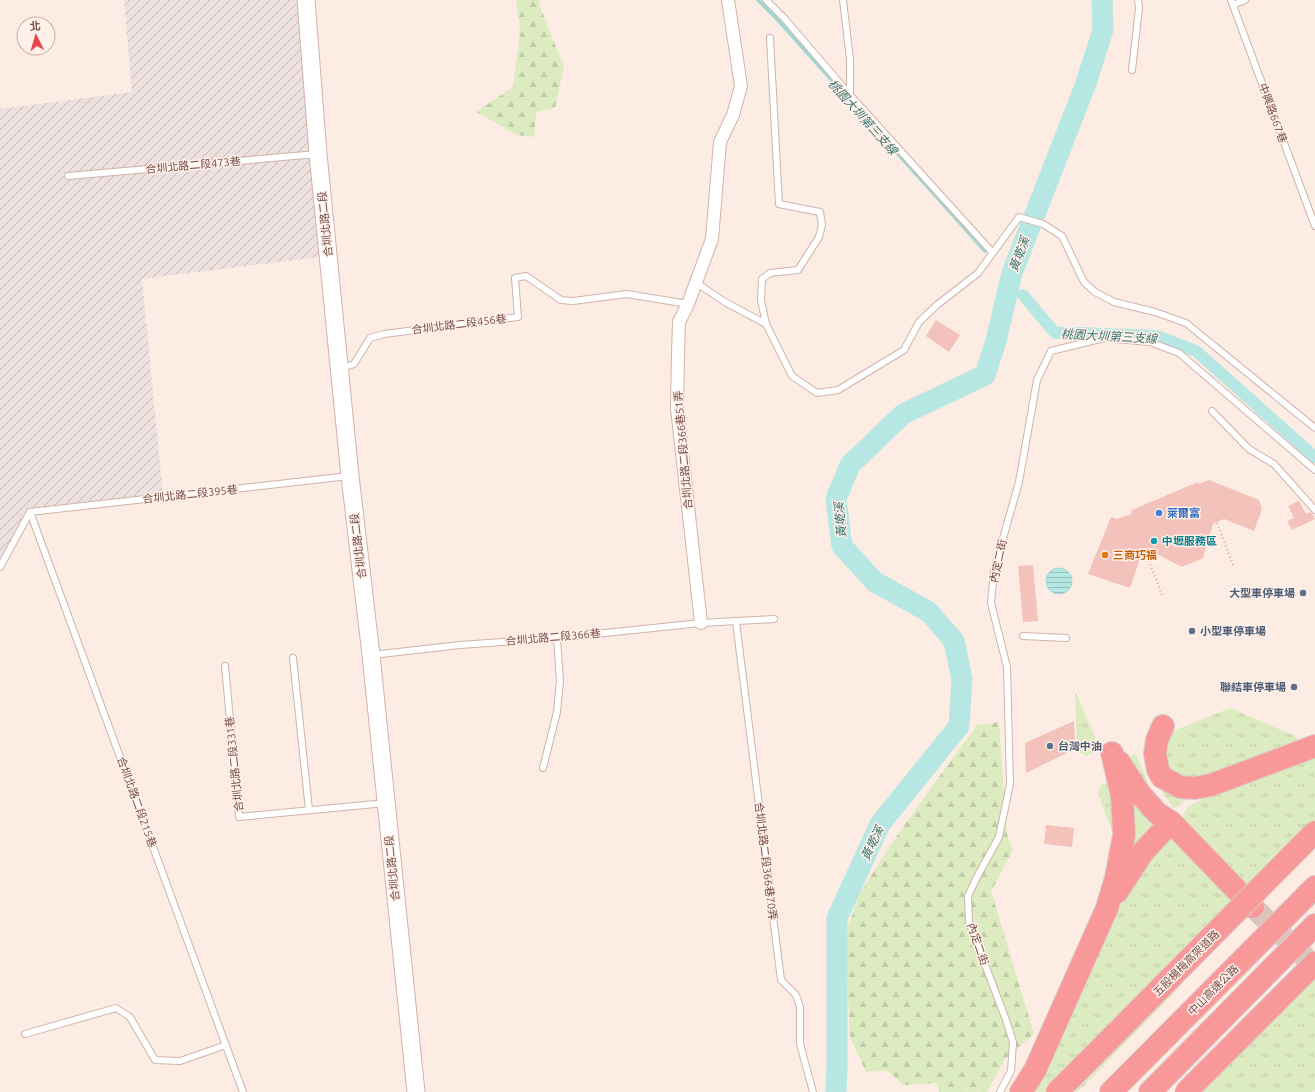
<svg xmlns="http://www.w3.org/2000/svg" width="1315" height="1092" viewBox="0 0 1315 1092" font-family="Ubuntu,'Noto Sans TC',sans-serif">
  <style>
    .industrial { fill: url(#industrial-furrows) }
    .grass { fill: url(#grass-tufts) }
    .forest { fill: url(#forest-firs) }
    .water { fill: url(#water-rules); stroke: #9dd9d3 }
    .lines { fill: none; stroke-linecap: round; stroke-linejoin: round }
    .stream { stroke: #9dd9d3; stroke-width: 3.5 }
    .canal { stroke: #b7e7e2; stroke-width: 12 }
    .river { stroke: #b7e7e2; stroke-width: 21 }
    .building { fill: #f3c2ba }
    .highway-tunnel { stroke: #dbc4bc; stroke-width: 22; stroke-dasharray: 22 11; stroke-linecap: butt }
    .lane-casing { stroke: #d1b3ac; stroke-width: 8 }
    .street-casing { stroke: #d1b3ac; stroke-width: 14 }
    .secondary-casing { stroke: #d4b1a9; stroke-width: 19 }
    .highway-casing { stroke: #d9cdcc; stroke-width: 24 }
    .path { stroke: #d8a59d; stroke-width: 2; stroke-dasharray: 1 3; stroke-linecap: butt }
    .lane { stroke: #fff; stroke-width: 6 }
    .street { stroke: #fff; stroke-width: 12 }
    .secondary { stroke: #fff; stroke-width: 17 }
    .highway { stroke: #f99898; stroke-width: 22 }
    .highway-bridge-casing { stroke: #d9cdcc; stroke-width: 24; stroke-linecap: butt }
    .highway-bridge { stroke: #f99898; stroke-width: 22 }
    .shop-dot { fill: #3f7fe0; stroke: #fff1ea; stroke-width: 1.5 }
    .culture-dot { fill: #0f9aa8; stroke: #fff1ea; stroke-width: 1.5 }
    .food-dot { fill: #e8710a; stroke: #fff1ea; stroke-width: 1.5 }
    .service-dot { fill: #5c6f8a; stroke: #fff1ea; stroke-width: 1.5 }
    .labels { text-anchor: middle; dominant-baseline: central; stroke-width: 3; stroke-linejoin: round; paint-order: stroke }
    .street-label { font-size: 11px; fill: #764d48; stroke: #fff1ea }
    .shop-label { font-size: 11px; font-weight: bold; fill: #366cbe; stroke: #fff1ea; text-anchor: start }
    .culture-label { font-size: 11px; font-weight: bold; fill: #0d838f; stroke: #fff1ea; text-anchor: start }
    .food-label { font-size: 11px; font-weight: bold; fill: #c56008; stroke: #fff1ea; text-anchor: start }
    .service-label { font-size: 11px; font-weight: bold; fill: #4e5e75; stroke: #fff1ea; text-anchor: end }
    .water-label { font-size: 12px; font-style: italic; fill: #387470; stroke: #fff1ea }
  </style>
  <defs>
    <pattern id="industrial-furrows" width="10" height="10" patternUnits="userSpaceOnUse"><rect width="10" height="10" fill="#ece1de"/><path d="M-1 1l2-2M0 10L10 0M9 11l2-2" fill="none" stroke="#c4b9b6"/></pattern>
    <pattern id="grass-tufts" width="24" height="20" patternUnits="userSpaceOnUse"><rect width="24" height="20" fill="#ddebc1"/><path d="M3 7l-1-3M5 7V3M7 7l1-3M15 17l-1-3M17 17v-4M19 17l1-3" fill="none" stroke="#c1cba7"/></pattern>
    <pattern id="forest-firs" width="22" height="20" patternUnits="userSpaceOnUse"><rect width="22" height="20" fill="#ddebc1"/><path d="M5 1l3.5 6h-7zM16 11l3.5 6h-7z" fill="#c1cba7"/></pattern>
    <pattern id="water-rules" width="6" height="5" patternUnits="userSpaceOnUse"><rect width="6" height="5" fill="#b7e7e2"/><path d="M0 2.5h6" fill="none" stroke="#99bdb9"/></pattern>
  </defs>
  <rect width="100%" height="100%" fill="#fdece3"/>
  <!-- industrial -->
  <path class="industrial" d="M124,0H296L327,256L142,279L163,496L30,508L25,512L2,558H0V109L132,92Z"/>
  <!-- grass -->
  <g class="grass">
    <path d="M1075,691L1097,742C1097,750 1094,753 1087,756L1082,754L1077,749Z"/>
    <path d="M1230,708L1295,736L1298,742L1190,781L1167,772L1163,745L1168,733Z"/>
    <path d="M1315,750V847L1259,902L1182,821L1183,815L1188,807L1224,787Z"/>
    <path d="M1133,754L1137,755L1147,782L1157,801L1128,758Z"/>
    <path d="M1110,783L1117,836C1110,829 1099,799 1098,789L1103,784Z"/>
    <path d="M1158,785L1190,797L1175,808L1172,807Z"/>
    <path d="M1132,794L1152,818L1153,825L1133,857Z"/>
    <path d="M1172,837L1247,913L1170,997L1078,1092H1027L1137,870L1159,841Z"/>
    <path d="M1315,977V1090L1311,1092H1197Z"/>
  </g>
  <!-- forest -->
  <g class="forest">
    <path d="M516,0H539V4L564,67L555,108L536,112L534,137L517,135L476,112L513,87L520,31Z"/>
    <path d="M999,722L1007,834L1013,850L991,891L1034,1034L1005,1059L987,1092H939L937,1083L903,1085L887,1070L866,1072L850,1037L845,936L859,895L889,847L931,788L977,725Z"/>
  </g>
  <!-- water -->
  <circle class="water" cx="1059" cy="581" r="13"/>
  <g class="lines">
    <!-- stream -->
    <path class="stream" d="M758,0L776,18L985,251"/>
    <!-- canal -->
    <path class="canal" d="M1023,295L1055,333H1079L1157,336L1196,351L1315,457"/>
    <!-- river -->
    <path class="river" d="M836,1092L837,1065V918L880,824L959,726L962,679L954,641L929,612L875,582L842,546L836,499L850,465L903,414L985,375L996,341L1012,273L1085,86L1103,30L1102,0"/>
  </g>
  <!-- building -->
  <g class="building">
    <path d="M936,320L960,335L949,352L926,336Z"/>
    <path d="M1209,480L1259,500L1262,509L1254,531L1224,519L1213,524L1203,558L1182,567L1151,551L1141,555L1130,588L1088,574L1111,517L1117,519L1131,514L1132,510L1198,482L1199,484Z"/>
    <path d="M1299,501L1306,514L1311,512L1315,519L1292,530L1287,521L1294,518L1288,506Z"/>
    <path d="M1033,565L1038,621L1023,622L1018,566Z"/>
    <path d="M1074,721L1075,749L1026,773L1025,743Z"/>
    <path d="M1046,825L1074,828L1072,847L1044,844Z"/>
  </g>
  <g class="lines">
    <!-- highway-tunnel -->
    <path class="highway-tunnel" d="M1253,907L1315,967"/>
    <defs>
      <g id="lane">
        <path d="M766,0L784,18L850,95L992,252"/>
        <path d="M843,0L850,59V95"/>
        <path d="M1231,0L1315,226"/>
        <path d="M1233,5L1245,0"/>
        <path d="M1132,70L1139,8L1138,0"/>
        <path d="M68,176L317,154"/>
        <path d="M695,282L725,302L766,324L792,376L817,393L838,390L904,350L919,322L937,305L978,273L1019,217L1043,224L1062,236L1084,282L1095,292L1114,302L1155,312L1186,323L1315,428"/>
        <path d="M766,324L761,300L762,279L770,273L798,270L819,237L822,225L820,212L779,204L770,38"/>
        <path d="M342,368L354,364L370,338L384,334L518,317L515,278L526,276L561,300L573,301L627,294L688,304"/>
        <path d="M1212,411L1249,449L1274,464L1315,510"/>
        <path d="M30,512L243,1092"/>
        <path d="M30,512L349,476"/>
        <path d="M0,567L30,512"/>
        <path d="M736,622L781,980L796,995L800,1007V1044L813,1092"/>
        <path d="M1023,636L1066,638"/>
        <path d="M372,655L460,645L557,638L701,623L774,619"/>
        <path d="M293,658L309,810"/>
        <path d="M225,666L239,817L386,803"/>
        <path d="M543,768L557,712L560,681L557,638"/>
        <path d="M25,1034L116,1008L130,1017L155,1060L180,1061L226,1045"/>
        <path d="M1000,1092L1011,1071L1013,1042L1006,1020L969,922L968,896L977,877L999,837L1010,784L1007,667L991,603L994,570L1019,482L1037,380L1051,351L1104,338L1150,342L1179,353L1315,470"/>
      </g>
      <path id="street" d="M701,623L677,408L678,353L679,322L688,304L712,239L720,142L733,115L741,86L728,0"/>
      <path id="secondary" d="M306,0L318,154L350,476L371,655L416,1092"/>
      <g id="highway">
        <path d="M1163,726L1157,740L1155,754L1158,770L1162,777L1180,787L1195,788L1211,785L1315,746"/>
        <path d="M1119,762L1140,794L1157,813L1171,822L1253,907"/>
        <path d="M1117,892L1143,852L1171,822"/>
        <path d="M1021,1092L1035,1070L1107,908L1116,878L1124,835L1122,796L1112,753"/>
        <path d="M1111,1092L1315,887"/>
        <path d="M1150,1092L1315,925"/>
      </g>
    </defs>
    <!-- lane casing -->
    <use href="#lane" class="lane-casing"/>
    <!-- street casing -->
    <use href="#street" class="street-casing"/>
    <!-- secondary casing -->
    <use href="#secondary" class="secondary-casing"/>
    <!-- highway casing -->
    <use href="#highway" class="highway-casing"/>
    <!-- path -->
    <g class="path">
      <path d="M1217,523L1233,565"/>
      <path d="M1146,553L1162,595"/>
    </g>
    <!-- lane -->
    <use href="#lane" class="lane"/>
    <!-- street -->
    <use href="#street" class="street"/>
    <!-- secondary -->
    <use href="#secondary" class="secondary"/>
    <!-- highway -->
    <use href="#highway" class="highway"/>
    <defs>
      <g id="highway-bridge">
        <path d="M1057,1092L1121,1028L1315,832"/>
        <path d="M1186,1092L1315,963"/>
      </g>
    </defs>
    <!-- highway-bridge casing -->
    <use href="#highway-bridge" class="highway-bridge-casing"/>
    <!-- highway-bridge -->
    <use href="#highway-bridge" class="highway-bridge"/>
  </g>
  <!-- markers -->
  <circle class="shop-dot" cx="1159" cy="513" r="4"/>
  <circle class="culture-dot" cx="1154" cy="541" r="4"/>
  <circle class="food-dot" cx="1105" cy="555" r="4"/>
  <g class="service-dot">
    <circle cx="1303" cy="593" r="4"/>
    <circle cx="1192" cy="631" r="4"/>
    <circle cx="1294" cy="687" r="4"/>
    <circle cx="1050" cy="746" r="4"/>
  </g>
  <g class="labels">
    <!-- street labels -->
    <g class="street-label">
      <text transform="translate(1273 113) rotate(70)">中興路667巷</text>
      <text transform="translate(193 165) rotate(-5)">合圳北路二段473巷</text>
      <text transform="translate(325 224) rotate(-96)">合圳北路二段</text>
      <text transform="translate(459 324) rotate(-7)">合圳北路二段456巷</text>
      <text transform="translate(683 450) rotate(-95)">合圳北路二段366巷51弄</text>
      <text transform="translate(190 494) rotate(-6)">合圳北路二段395巷</text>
      <text transform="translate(358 546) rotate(-97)">合圳北路二段</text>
      <text transform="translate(998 561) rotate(-78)">內定二街</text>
      <text transform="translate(553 637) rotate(-5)">合圳北路二段366巷</text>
      <text transform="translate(234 764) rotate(-96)">合圳北路二段331巷</text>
      <text transform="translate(137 802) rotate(70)">合圳北路二段215巷</text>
      <text transform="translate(766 861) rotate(83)">合圳北路二段366巷70弄</text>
      <text transform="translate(392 868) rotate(-96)">合圳北路二段</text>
      <text transform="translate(978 944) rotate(71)">內定二街</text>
      <text transform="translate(1186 963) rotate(-45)">五股楊梅高架道路</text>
      <text transform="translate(1213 990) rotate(-45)">中山高速公路</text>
    </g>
    <!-- shop labels -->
    <g class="shop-label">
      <text x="1167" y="513">萊爾富</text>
    </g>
    <!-- culture labels -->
    <g class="culture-label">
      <text x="1162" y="541">中壢服務區</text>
    </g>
    <!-- food labels -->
    <g class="food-label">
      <text x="1113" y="555">三商巧福</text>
    </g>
    <!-- service labels -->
    <g class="service-label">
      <text x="1295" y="593">大型車停車場</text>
      <text x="1200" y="631" text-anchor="start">小型車停車場</text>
      <text x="1286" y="687">聯結車停車場</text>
      <text x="1058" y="746" text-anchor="start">台灣中油</text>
    </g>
    <!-- water labels -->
    <g class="water-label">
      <text transform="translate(863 117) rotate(48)">桃園大圳第三支線</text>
      <text transform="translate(1019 254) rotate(-69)">黃墘溪</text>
      <text transform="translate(1109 336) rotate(3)">桃園大圳第三支線</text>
      <text transform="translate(840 520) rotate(-95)">黃墘溪</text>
      <text transform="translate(872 843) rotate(-64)">黃墘溪</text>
    </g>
  </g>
  <!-- north arrow -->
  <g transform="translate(36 36) rotate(355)"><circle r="19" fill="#fff1ea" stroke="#c8afa9"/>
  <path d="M0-3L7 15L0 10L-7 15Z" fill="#eb4449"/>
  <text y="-6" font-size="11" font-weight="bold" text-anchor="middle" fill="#764d48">北</text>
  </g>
</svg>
